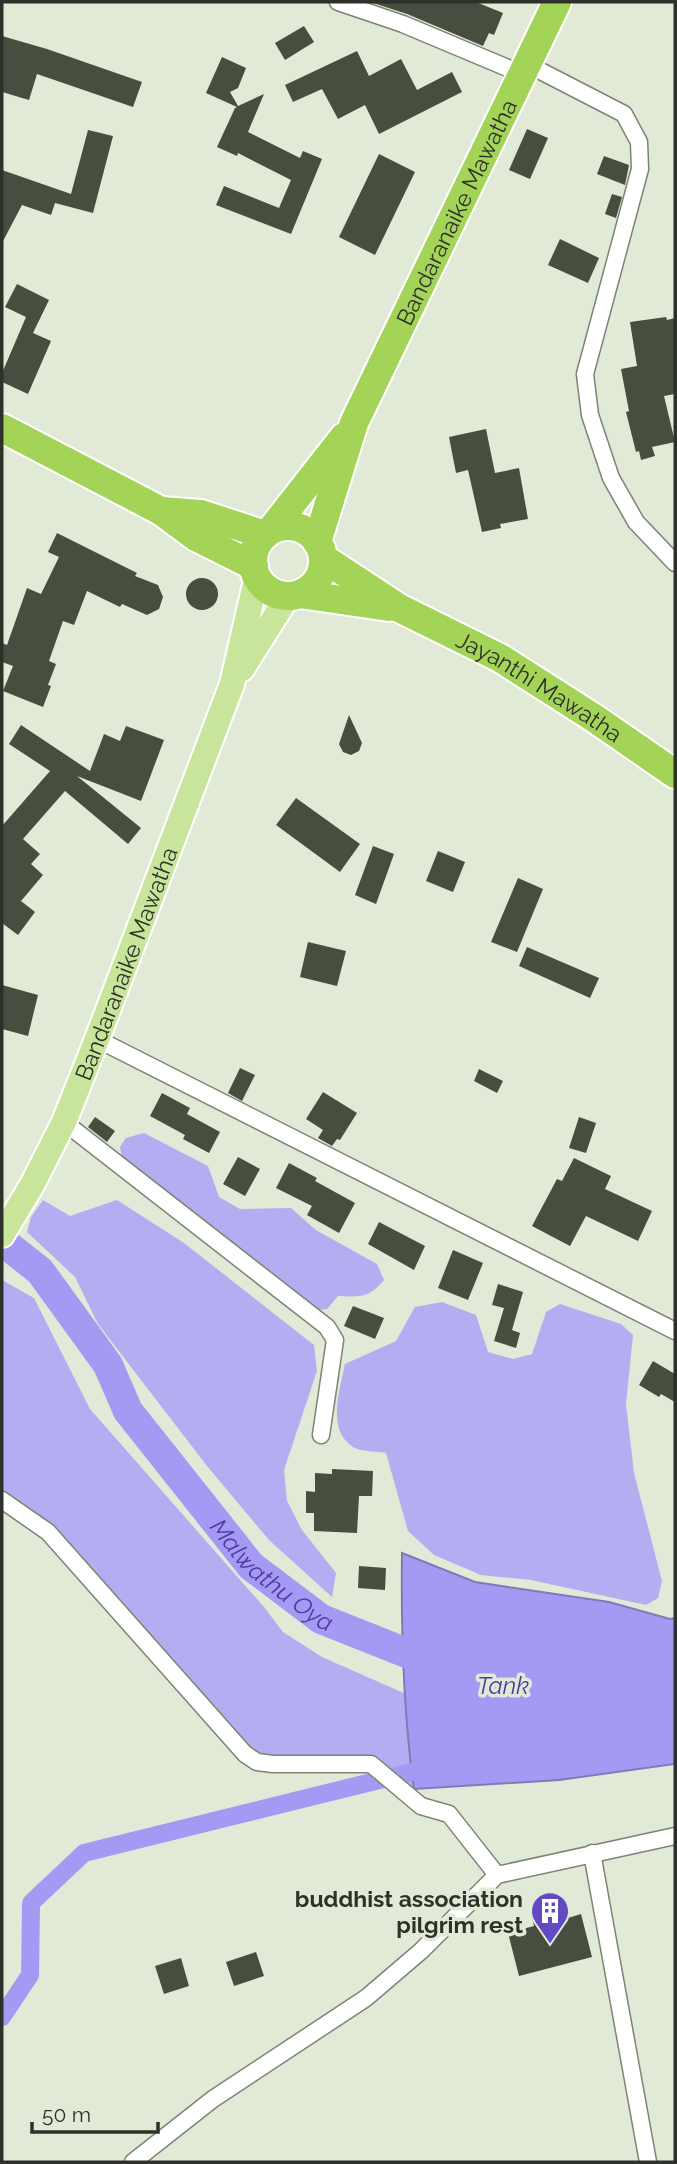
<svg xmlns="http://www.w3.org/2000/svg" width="677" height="2164" viewBox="0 0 677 2164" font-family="Raleway,sans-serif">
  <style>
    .green { fill: #b3aef2 }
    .water { fill: #a49af4; stroke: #817ab7; stroke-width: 2 }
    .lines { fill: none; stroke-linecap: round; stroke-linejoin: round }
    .canal { stroke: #a49af4; stroke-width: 18 }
    .river { stroke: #a49af4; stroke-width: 30 }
    .building { fill: #474e3f }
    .street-casing { stroke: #7c8473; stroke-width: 19 }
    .primary-casing { stroke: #fff; stroke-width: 28 }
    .highway-casing { stroke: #fff; stroke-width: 32 }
    .street { stroke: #fff; stroke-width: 16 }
    .primary { stroke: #c8e59b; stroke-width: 24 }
    .highway { stroke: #a3d458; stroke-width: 28 }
    .labels { text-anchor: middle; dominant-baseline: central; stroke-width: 7; stroke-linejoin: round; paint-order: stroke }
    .street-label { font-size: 23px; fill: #2e312a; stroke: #e1ead7 }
    .poi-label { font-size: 23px; font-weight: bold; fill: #2e312a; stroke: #e1ead7; text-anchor: end }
    .water-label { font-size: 24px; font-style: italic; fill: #503aa1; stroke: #e1ead7 }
  </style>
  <rect width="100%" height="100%" fill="#e1ead7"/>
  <!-- green -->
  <g class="green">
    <path d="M144,1133L208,1166L219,1197L240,1209L291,1208L316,1230L377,1264L384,1280C369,1298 360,1297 338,1296L327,1309L312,1311L122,1158L120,1147L126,1138Z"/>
    <path d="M43,1200L70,1216L117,1200L184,1243L314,1345L317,1371L284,1470L287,1501L302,1530L336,1573L332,1597L269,1540L207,1466L98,1324L75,1277L27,1232L31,1217Z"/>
    <path d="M2,1280L34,1298L90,1409L264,1607L283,1632L322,1657L406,1694L409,1744L414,1789L371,1764L257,1762L48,1533L2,1500Z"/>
    <path d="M442,1302L476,1315L488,1352L513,1359L532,1354L546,1312L560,1304L621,1324L633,1335L626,1404L634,1473L662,1581L658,1598L646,1605L531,1580L481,1575L434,1555L408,1531L386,1453C377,1451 361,1452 353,1447C326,1430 340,1389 345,1364L396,1341L415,1307Z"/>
  </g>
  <!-- water -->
  <path class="water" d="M402,1553L475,1582L609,1602L670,1619L675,1618V1764L559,1780L414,1789C403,1711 401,1632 402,1553Z"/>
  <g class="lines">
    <!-- canal -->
    <path class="canal" d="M2,2017L30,1975L31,1903L84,1853L412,1772"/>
    <!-- river -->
    <path class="river" id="s1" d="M2,1241L40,1271L108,1365L128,1411L251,1566L321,1619L442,1667"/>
  </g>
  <!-- building -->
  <g class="building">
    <path d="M370,2H476L503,13L494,35L489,33L483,46L407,14Z"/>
    <path d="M304,26L314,42L285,60L275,43Z"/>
    <path d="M2,36L47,49L142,82L133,107L37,74L29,100L2,92Z"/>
    <path d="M357,51L369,76L401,59L417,90L452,72L462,92L379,134L365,105L338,119L322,89L293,102L285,85Z"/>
    <path d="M222,57L246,68L238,88L230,92L238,106L264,94L248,132L300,158L303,151L322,159L291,234L216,205L224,186L279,208L291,180L238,153L237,156L217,147L235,108L237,107L206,93Z"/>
    <path d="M527,129L548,138L530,179L509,170Z"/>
    <path d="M88,130L113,136L93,213L55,203L51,215L22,205L2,243V170L71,194Z"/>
    <path d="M379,154L415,172L375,255L339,237Z"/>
    <path d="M604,156L629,165L625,185L597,174Z"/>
    <path d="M612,194L622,197L616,218L605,214Z"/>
    <path d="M560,239L599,258L588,283L548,265Z"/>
    <path d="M17,284L49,300L33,333L51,341L28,394L2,382V373L26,317L5,307Z"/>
    <path d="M666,317L667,320L675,318V394L664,396L675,442L652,447L655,456L641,460L639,451L636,452L626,412L629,411L621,369L637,366L630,322Z"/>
    <path d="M486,429L495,473L519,468L528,519L500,524L501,528L482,532L468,470L456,473L449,437Z"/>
    <path d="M57,533L137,573L135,576L158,585L163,597L159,609L147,615L122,604L120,607L87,591L74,625L63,621L49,661L56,664L48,685L51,686L43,707L3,691L13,666L2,662V643L7,645L27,588L41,594L59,557L48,552Z"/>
    <circle cx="202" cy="594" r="16"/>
    <path d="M349,715L362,743L359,751L351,755L343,752L339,744Z"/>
    <path d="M21,725L90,771L104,734L120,741L126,726L164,740L141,801L77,776L141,828L128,844L65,791L23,839L40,854L31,864L43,875L21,901L35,912L18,935L2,923V826L50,771L9,744Z"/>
    <path d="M296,798L360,844L340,872L276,825Z"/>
    <path d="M373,846L394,854L376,904L355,895Z"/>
    <path d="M438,851L465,862L453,892L426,881Z"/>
    <path d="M518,878L543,889L517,952L491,942Z"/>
    <path d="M308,942L346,951L337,986L300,977Z"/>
    <path d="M527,947L599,978L590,998L519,966Z"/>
    <path d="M2,985L38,995L28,1036L2,1029Z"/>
    <path d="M240,1068L255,1075L242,1101L228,1093Z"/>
    <path d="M479,1069L503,1081L497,1093L474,1081Z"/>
    <path d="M323,1092L357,1113L340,1140L337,1139L332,1146L318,1138L323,1130L306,1119Z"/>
    <path d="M162,1093L190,1108L187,1114L220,1132L209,1153L183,1139L185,1135L150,1116Z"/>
    <path d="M95,1117L115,1131L107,1142L88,1127Z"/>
    <path d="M579,1117L596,1123L586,1153L569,1148Z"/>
    <path d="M238,1157L260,1169L245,1196L223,1184Z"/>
    <path d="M574,1158L611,1176L605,1189L652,1211L638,1241L586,1216L570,1246L532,1226L557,1179L562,1181Z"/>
    <path d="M289,1163L317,1178L315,1181L355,1203L339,1233L307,1215L312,1206L276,1188Z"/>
    <path d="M379,1222L425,1246L414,1270L368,1244Z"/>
    <path d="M453,1250L483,1263L468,1300L438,1288Z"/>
    <path d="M498,1284L523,1292L512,1330L520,1333L516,1348L494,1341L504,1308L492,1305Z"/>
    <path d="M353,1306L384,1318L375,1339L344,1326Z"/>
    <path d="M653,1361L675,1374V1402L661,1394L659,1397L639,1385Z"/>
    <path d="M332,1469L373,1471L372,1496H359L357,1533L314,1531V1513H306V1491L315,1492V1473L332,1474Z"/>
    <path d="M359,1566L386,1568L385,1590L358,1588Z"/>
    <path d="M565,1904L568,1918L581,1914L592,1957L519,1976L508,1933L534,1926L531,1913Z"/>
    <path d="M256,1952L264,1976L234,1986L226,1962Z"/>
    <path d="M181,1958L189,1986L164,1994L155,1966Z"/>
  </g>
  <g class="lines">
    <defs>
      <g id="street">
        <path d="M338,2L403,24L522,74"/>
        <path d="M527,64L624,114L639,142L640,169L585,374L590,415L611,478L636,522L675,563"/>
        <path d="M97,1039L675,1331"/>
        <path d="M64,1122L327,1327L335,1340L321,1435"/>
        <path d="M2,1500L48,1532L245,1754L257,1762L273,1764H371L421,1806L449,1814L497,1875"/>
        <path d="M592,1853L648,2162"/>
        <path d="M133,2162L213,2099L366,1998L421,1951L497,1875L675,1836"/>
      </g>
      <g id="primary">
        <path d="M242,669L288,596"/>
        <path id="s2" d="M2,1235L32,1185L64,1122L97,1039L232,684L257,576"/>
      </g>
      <g id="highway">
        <path d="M2,428L161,511L196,537L254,566"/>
        <path d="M161,511L201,514L265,535"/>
        <circle cx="288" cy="561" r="35"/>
        <path d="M271,530L344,437"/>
        <path id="s3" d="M317,542L354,423L557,2"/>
        <path id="s4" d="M323,558L399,608L500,658L594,718L675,774"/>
        <path d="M300,594L389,607"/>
      </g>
    </defs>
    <!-- street casing -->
    <use href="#street" class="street-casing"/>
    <!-- primary casing -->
    <use href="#primary" class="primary-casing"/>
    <!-- highway casing -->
    <use href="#highway" class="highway-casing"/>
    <!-- street -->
    <use href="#street" class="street"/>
    <!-- primary -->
    <use href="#primary" class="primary"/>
    <!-- highway -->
    <use href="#highway" class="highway"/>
  </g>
  <!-- icons -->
  <defs>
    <symbol id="building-pin" viewBox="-11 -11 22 30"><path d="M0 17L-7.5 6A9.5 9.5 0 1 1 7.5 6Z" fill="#634ac2" stroke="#e1ead7"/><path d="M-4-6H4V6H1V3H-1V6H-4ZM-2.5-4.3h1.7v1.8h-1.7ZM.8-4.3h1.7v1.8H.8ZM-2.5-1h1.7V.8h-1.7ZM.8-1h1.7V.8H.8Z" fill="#fff"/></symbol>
  </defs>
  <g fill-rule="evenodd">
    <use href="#building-pin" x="528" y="1889" width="44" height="60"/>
  </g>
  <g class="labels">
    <!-- street labels -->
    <g class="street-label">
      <text stroke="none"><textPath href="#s3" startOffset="359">Bandaranaike Mawatha</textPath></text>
      <text stroke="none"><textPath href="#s4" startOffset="252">Jayanthi Mawatha</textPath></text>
      <text stroke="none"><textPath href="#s2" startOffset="299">Bandaranaike Mawatha</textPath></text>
    </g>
    <!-- poi labels -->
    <g class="poi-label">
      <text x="523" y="1898">buddhist association<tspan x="523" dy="26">pilgrim rest</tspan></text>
    </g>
    <!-- water labels -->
    <g class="water-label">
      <text stroke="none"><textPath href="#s1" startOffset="434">Malwathu Oya</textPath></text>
      <text x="503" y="1685">Tank</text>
    </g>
  </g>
  <!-- border -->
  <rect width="677" height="2164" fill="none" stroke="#2e312a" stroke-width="7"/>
  <!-- scale -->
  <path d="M32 2122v10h126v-10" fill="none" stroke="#2e312a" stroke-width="3.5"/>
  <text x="42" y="2122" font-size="21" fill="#2e312a" stroke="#e1ead7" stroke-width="5" paint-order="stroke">50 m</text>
</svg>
